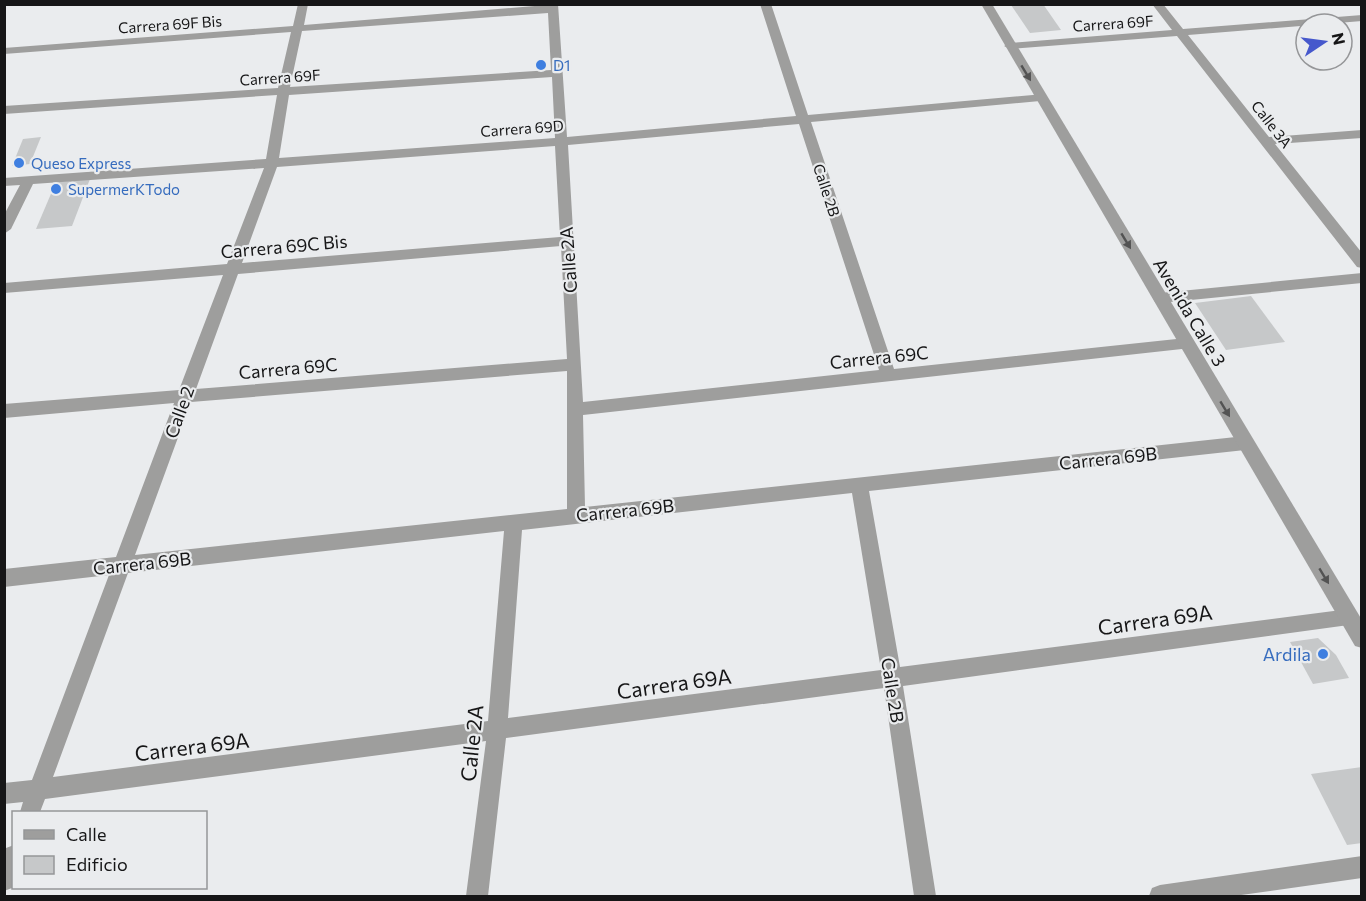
<svg xmlns="http://www.w3.org/2000/svg" width="1366" height="901" viewBox="0 0 1366 901" font-family="Commissioner,sans-serif">
  <style>
    .building { fill: #c6c8c9 }
    .lines { fill: none; stroke-linecap: round; stroke-linejoin: round }
    .minor { fill: #9e9e9d; fill-rule: evenodd }
    .tertiary { fill: #9e9e9d; fill-rule: evenodd }
    .oneway { fill: #535353 }
    .shop-dot { fill: #3f7fe0; stroke: #eaecee; stroke-width: 2 }
    .labels { text-anchor: middle; dominant-baseline: central; stroke-width: 4.5; stroke-linejoin: round; paint-order: stroke }
    .far-street-label { font-size: 15px; fill: #161617; stroke: #eaecee }
    .far-shop-label { font-size: 15px; fill: #366cbe; stroke: #eaecee; text-anchor: start }
    .street-label { font-size: 18px; fill: #161617; stroke: #eaecee }
    .shop-label { font-size: 18px; fill: #366cbe; stroke: #eaecee; text-anchor: end }
    .near-street-label { font-size: 21px; fill: #161617; stroke: #eaecee }
  </style>
  <rect width="100%" height="100%" fill="#eaecee"/>
  <!-- building -->
  <g class="building">
    <path d="M1043,4L1061,30L1030,33L1011,5Z"/>
    <path d="M41,137L30,164L12,166L23,139Z"/>
    <path d="M90,179L72,226L36,229L56,182Z"/>
    <path d="M1251,296L1285,342L1226,350L1195,303Z"/>
    <path d="M1318,638L1336,655L1349,678L1313,684L1290,642Z"/>
    <path d="M1362,767V843L1347,845L1311,774Z"/>
  </g>
  <g class="lines">
    <!-- minor -->
    <g class="minor">
      <path d="M298,4H308L304,25L558,4L567,137L796,116L760,4H771L808,115L1044,94V100L1040,101L811,122L894,369L1186,338L1191,340L1194,344L1191,348L583,415L585,507L1245,436L1251,438L1253,443L1251,448L1245,450L869,491L900,667L1349,609L1356,612L1358,618L1356,624L903,686L936,896H914L884,688L506,738L488,896H466L486,741L45,799L40,812H20L23,802L4,804V783L32,780L109,575L4,587V569L116,557L174,403L4,418V404L179,390L223,275L4,293V283L227,264L264,168L33,184L11,229L4,234V215L20,185L4,186V178L266,159L277,95L4,114V106L278,88L291,32L4,54V48L293,26ZM548,13L551,70L290,87L302,31ZM552,77L555,138L279,158L289,95ZM799,124L879,370L583,402L568,145ZM555,146L560,237L242,263L277,167ZM561,246L567,359L196,389L238,274ZM567,371V509L135,555L191,402ZM852,493L881,670L508,718L522,530ZM504,531L488,721L53,777L128,573Z"/>
      <path d="M1152,4H1163L1183,29L1362,15V21L1188,35L1269,137L1362,130V138L1275,144L1362,253V268L1357,267L1177,36L1010,49L1004,46L1010,43L1172,30Z"/>
      <path d="M1362,273V283L1160,303L1155,302L1153,298L1155,294L1160,293Z"/>
      <path d="M14,845V884L12,888L4,891V853L6,848Z"/>
      <path d="M1362,856V878L1234,896H1149L1152,888L1160,885Z"/>
    </g>
    <!-- tertiary -->
    <path class="tertiary" d="M981,4H992L1362,620V648L1355,646Z"/>
  </g>
  <!-- one-way arrows -->
  <defs><path id="oneway-solid" d="M-6-.8H1V-3.2L6.5 0L1 3.2V.8H-6Z" transform="scale(1.5)"/></defs>
  <g class="oneway">
    <use href="#oneway-solid" transform="translate(1026 73) rotate(59)"/>
    <use href="#oneway-solid" transform="translate(1126 241) rotate(59)"/>
    <use href="#oneway-solid" transform="translate(1225 409) rotate(59)"/>
    <use href="#oneway-solid" transform="translate(1324 576) rotate(59)"/>
  </g>
  <!-- markers -->
  <g class="shop-dot">
    <circle cx="541" cy="65" r="6"/>
    <circle cx="19" cy="163" r="6"/>
    <circle cx="56" cy="189" r="6"/>
    <circle cx="1323" cy="654" r="6"/>
  </g>
  <g class="labels">
    <!-- far-street labels -->
    <g class="far-street-label">
      <text transform="translate(1113 23) rotate(-4)">Carrera 69F</text>
      <text transform="translate(170 24) rotate(-4)">Carrera 69F Bis</text>
      <text transform="translate(280 77) rotate(-4)">Carrera 69F</text>
      <text transform="translate(1272 124) rotate(52)">Calle 3A</text>
      <text transform="translate(522 128) rotate(-4)">Carrera 69D</text>
      <text transform="translate(827 190) rotate(72)">Calle 2B</text>
    </g>
    <!-- far-shop labels -->
    <g class="far-shop-label">
      <text x="553" y="65">D1</text>
      <text x="31" y="163">Queso Express</text>
      <text x="68" y="189">SupermerKTodo</text>
    </g>
    <!-- street labels -->
    <g class="street-label">
      <text transform="translate(284 246) rotate(-5)">Carrera 69C Bis</text>
      <text transform="translate(568 260) rotate(-94)">Calle 2A</text>
      <text transform="translate(1190 312) rotate(59)">Avenida Calle 3</text>
      <text transform="translate(879 357) rotate(-6)">Carrera 69C</text>
      <text transform="translate(288 368) rotate(-5)">Carrera 69C</text>
      <text transform="translate(179 412) rotate(-70)">Calle 2</text>
      <text transform="translate(1108 458) rotate(-6)">Carrera 69B</text>
      <text transform="translate(625 510) rotate(-6)">Carrera 69B</text>
      <text transform="translate(142 563) rotate(-6)">Carrera 69B</text>
      <text transform="translate(893 690) rotate(81)">Calle 2B</text>
    </g>
    <!-- shop labels -->
    <g class="shop-label">
      <text x="1311" y="654">Ardila</text>
    </g>
    <!-- near-street labels -->
    <g class="near-street-label">
      <text transform="translate(1155 619) rotate(-8)">Carrera 69A</text>
      <text transform="translate(674 683) rotate(-8)">Carrera 69A</text>
      <text transform="translate(471 743) rotate(-84)">Calle 2A</text>
      <text transform="translate(192 746) rotate(-7)">Carrera 69A</text>
    </g>
  </g>
  <!-- border -->
  <rect width="1366" height="901" fill="none" stroke="#161617" stroke-width="12"/>
  <!-- legend -->
  <rect x="12" y="811" width="195" height="78" fill="#eaecee" stroke="#959698" stroke-width="1.5"/>
  <rect x="24" y="830" width="30" height="9" fill="#9e9e9d" stroke="#959698" stroke-width="1.5"/>
  <text x="66" y="841" font-size="18" fill="#161617">Calle</text>
  <rect x="24" y="856" width="30" height="18" fill="#c6c8c9" stroke="#959698" stroke-width="1.5"/>
  <text x="66" y="871" font-size="18" fill="#161617">Edificio</text>
  <!-- north arrow -->
  <g transform="translate(1324 42) rotate(77)"><circle r="28" fill="#eaecee" stroke="#959698" stroke-width="1.5"/>
  <path d="M0-4.5L10 22L0 15L-10 22Z" fill="#4658cc"/>
  <text y="-9" font-size="16" font-weight="bold" text-anchor="middle" fill="#161617">N</text>
  </g>
</svg>
